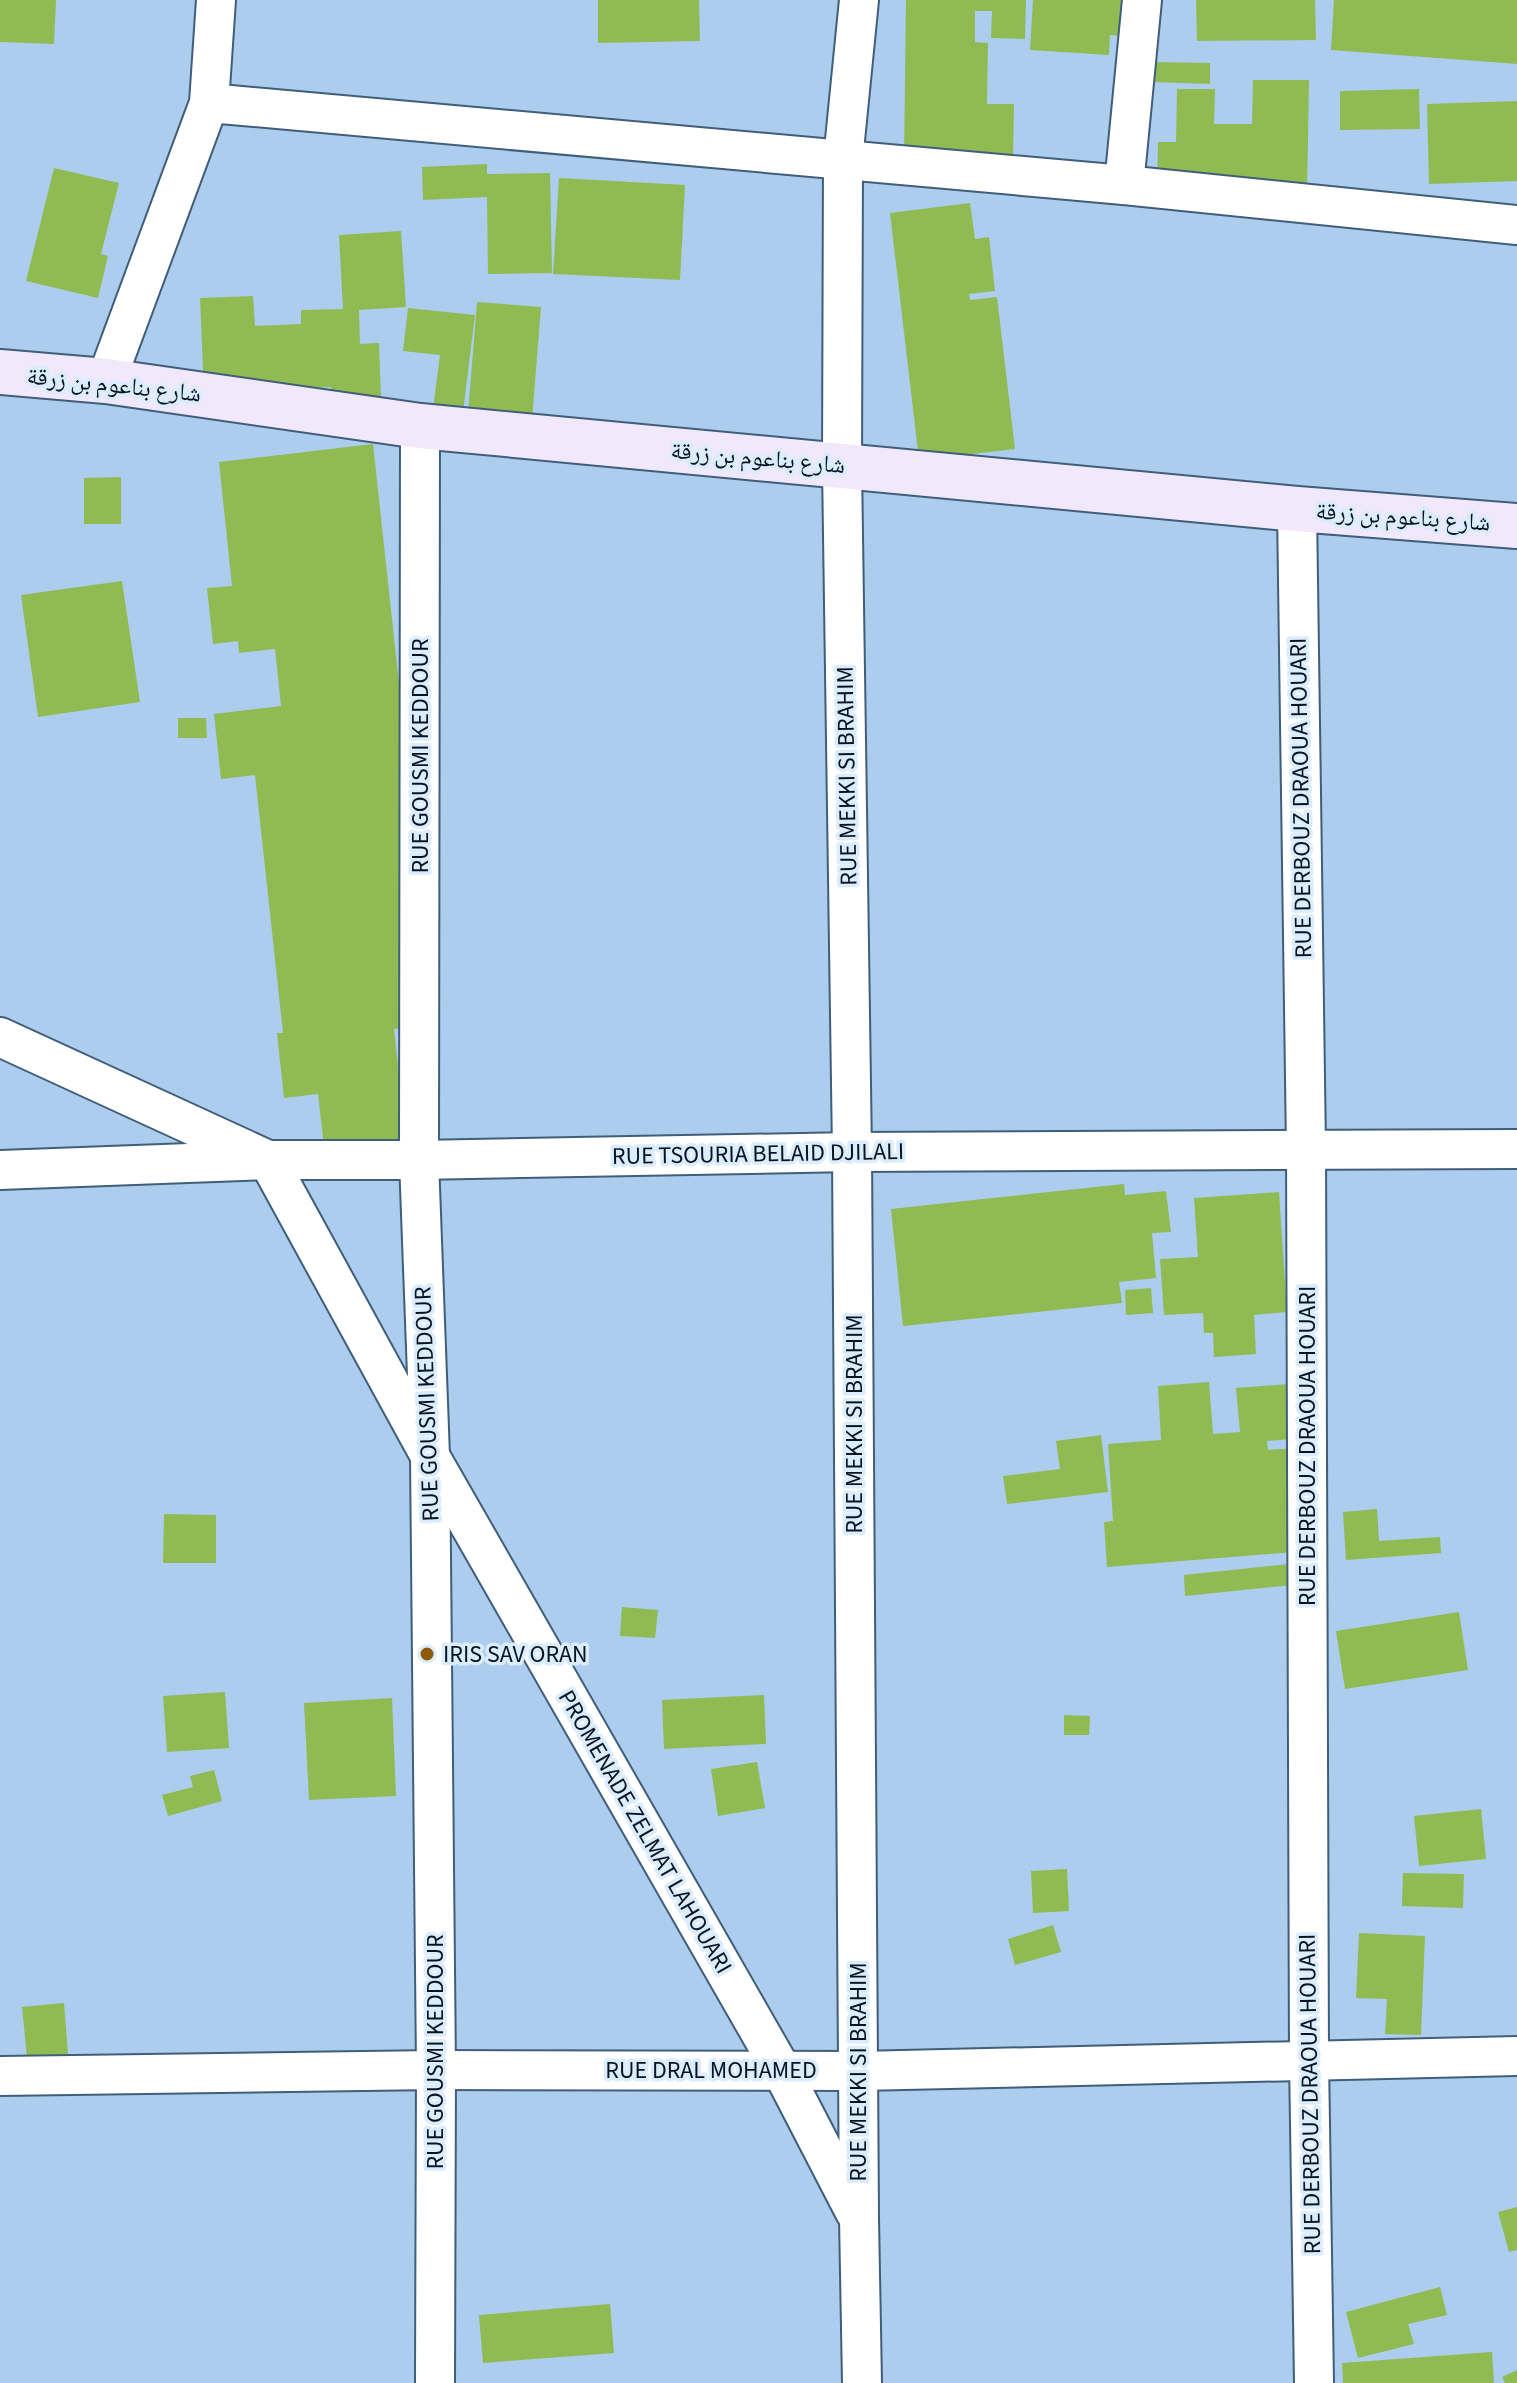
<svg xmlns="http://www.w3.org/2000/svg" width="1517" height="2383" viewBox="0 0 1517 2383" font-family="'Source Sans 3','Noto Naskh Arabic',sans-serif">
  <style>
    .building { fill: #8fbb52 }
    .lines { fill: none; stroke-linecap: round; stroke-linejoin: round }
    .street-casing { stroke: #405e7a; stroke-width: 42 }
    .secondary-casing { stroke: #405e7a; stroke-width: 48 }
    .street { stroke: #fff; stroke-width: 38 }
    .secondary { stroke: #f2e8fc; stroke-width: 44 }
    .poi-dot { fill: #8e590b; stroke: #dbecfd; stroke-width: 3 }
    .labels { text-anchor: middle; dominant-baseline: central; stroke-width: 7; stroke-linejoin: round; paint-order: stroke }
    .street-label { font-size: 24px; fill: #081420; stroke: #dbecfd }
    .poi-label { font-size: 24px; fill: #081420; stroke: #dbecfd; text-anchor: start }
  </style>
  <rect width="100%" height="100%" fill="#accdee"/>
  <!-- building -->
  <g class="building">
    <path d="M0,0H56L54,44L0,42Z"/>
    <path d="M598,0H699L700,41L598,43Z"/>
    <path d="M906,0H1026L1025,39L991,38L992,11H975V42L988,43L987,104H1014L1013,160L904,158Z"/>
    <path d="M1033,0H1142L1139,37L1110,35L1109,55L1030,50Z"/>
    <path d="M1196,0H1315L1316,40L1197,41Z"/>
    <path d="M1334,0H1517V64L1331,50Z"/>
    <path d="M1151,62L1210,63V84L1151,82Z"/>
    <path d="M1253,80H1309L1307,194L1157,192L1158,142H1176L1177,89H1215L1214,124H1252Z"/>
    <path d="M1419,89L1420,129L1340,130V91Z"/>
    <path d="M1517,101V181L1429,184L1427,104Z"/>
    <path d="M487,164V174L550,173L552,273L488,274L487,197L423,200L422,167Z"/>
    <path d="M54,168L119,183L101,254L108,256L98,298L26,281Z"/>
    <path d="M559,178L685,185L680,280L553,274Z"/>
    <path d="M970,203L975,239L989,237L995,291L969,294L970,300L997,297L1015,449L919,460L890,213Z"/>
    <path d="M401,231L406,307L359,310L360,344L379,343L381,398L332,400L331,387L204,393L200,298L253,296L255,326L301,324V310L343,309L339,235Z"/>
    <path d="M477,302L541,307L532,419L468,414Z"/>
    <path d="M408,308L475,315L463,412L433,409L440,355L403,351Z"/>
    <path d="M373,444L436,1025L394,1029L406,1138L324,1147L318,1094L284,1098L277,1033H283L255,775L221,779L214,714L281,706L275,649L239,653L238,641L213,644L207,588L232,586L219,462Z"/>
    <path d="M121,477V524H84V478Z"/>
    <path d="M122,581L140,702L38,717L21,595Z"/>
    <path d="M178,718H206L207,738H178Z"/>
    <path d="M1124,1184L1125,1195L1166,1191L1171,1232L1152,1233L1156,1278L1119,1282L1122,1303L903,1326L891,1209Z"/>
    <path d="M1279,1192L1287,1312L1254,1315L1256,1354L1214,1357L1213,1333H1204L1203,1313L1164,1315L1160,1259L1198,1257L1194,1198Z"/>
    <path d="M1151,1288L1153,1313L1126,1315L1125,1290Z"/>
    <path d="M1209,1382L1213,1434L1240,1432L1236,1388L1288,1384L1292,1439L1267,1441L1268,1450L1298,1448L1306,1551L1107,1567L1104,1522L1113,1521L1108,1444L1161,1440L1158,1386Z"/>
    <path d="M1101,1435L1108,1492L1007,1504L1003,1476L1060,1469L1056,1441Z"/>
    <path d="M1377,1509L1379,1541L1440,1537L1441,1553L1346,1560L1343,1512Z"/>
    <path d="M164,1514L216,1515V1563H163Z"/>
    <path d="M1290,1564L1292,1585L1185,1596L1184,1575Z"/>
    <path d="M622,1607L658,1610L655,1638L620,1636Z"/>
    <path d="M1459,1612L1468,1670L1345,1689L1336,1631Z"/>
    <path d="M225,1692L229,1748L167,1752L163,1696Z"/>
    <path d="M764,1695L766,1744L664,1749L662,1700Z"/>
    <path d="M392,1698L396,1796L309,1800L304,1703Z"/>
    <path d="M1064,1715L1090,1716L1089,1735H1064Z"/>
    <path d="M757,1762L765,1808L718,1816L711,1769Z"/>
    <path d="M214,1770L222,1801L168,1816L162,1795L193,1787L190,1776Z"/>
    <path d="M1481,1809L1486,1859L1419,1866L1414,1816Z"/>
    <path d="M1067,1869L1069,1911L1033,1913L1031,1871Z"/>
    <path d="M1403,1873L1464,1874L1463,1908L1402,1906Z"/>
    <path d="M1053,1925L1061,1952L1015,1965L1008,1939Z"/>
    <path d="M1359,1933L1425,1936L1421,2035L1385,2034L1387,1999L1356,1998Z"/>
    <path d="M64,2003L68,2054L27,2058L22,2007Z"/>
    <path d="M1517,2207V2250L1509,2252L1498,2212Z"/>
    <path d="M1440,2287L1447,2315L1408,2324L1414,2344L1358,2358L1346,2312Z"/>
    <path d="M610,2304L614,2353L483,2363L479,2315Z"/>
    <path d="M1492,2352L1494,2383H1343L1342,2363Z"/>
    <path d="M1517,2370V2383H1505L1502,2377Z"/>
  </g>
  <g class="lines">
    <defs>
      <g id="street">
        <path d="M859,0L843,160L842,466L852,1152L859,2218L862,2383"/>
        <path d="M209,103L1124,185L1517,225"/>
        <path d="M1124,185L1142,0"/>
        <path d="M106,381L209,103L216,0"/>
        <path d="M420,426L419,1160L430,1456L436,2070L435,2383"/>
        <path d="M1297,509L1306,1149L1309,2059L1314,2383"/>
        <path d="M0,1037L268,1160L430,1456L781,2069L855,2212"/>
        <path d="M0,1170L268,1160H419L852,1152L1517,1149"/>
        <path d="M0,2076L436,2070L859,2071L1517,2056"/>
      </g>
      <path id="secondary" d="M0,372L106,381L420,426L1297,509L1517,526"/>
    </defs>
    <!-- street casing -->
    <use href="#street" class="street-casing"/>
    <!-- secondary casing -->
    <use href="#secondary" class="secondary-casing"/>
    <!-- street -->
    <use href="#street" class="street"/>
    <!-- secondary -->
    <use href="#secondary" class="secondary"/>
  </g>
  <!-- markers -->
  <circle class="poi-dot" cx="427" cy="1654" r="8"/>
  <g class="labels">
    <!-- street labels -->
    <g class="street-label">
      <text transform="translate(114 385) rotate(6)">شارع بناعوم بن زرقة</text>
      <text transform="translate(758 458) rotate(5)">شارع بناعوم بن زرقة</text>
      <text transform="translate(1403 517) rotate(4)">شارع بناعوم بن زرقة</text>
      <text transform="translate(420 756) rotate(-90)">RUE GOUSMI KEDDOUR</text>
      <text transform="translate(847 776) rotate(-91)">RUE MEKKI SI BRAHIM</text>
      <text transform="translate(1301 798) rotate(-91)">RUE DERBOUZ DRAOUA HOUARI</text>
      <text transform="translate(758 1154) rotate(-1)">RUE TSOURIA BELAID DJILALI</text>
      <text transform="translate(427 1404) rotate(-92)">RUE GOUSMI KEDDOUR</text>
      <text transform="translate(854 1424) rotate(-90)">RUE MEKKI SI BRAHIM</text>
      <text transform="translate(1307 1446) rotate(-90)">RUE DERBOUZ DRAOUA HOUARI</text>
      <text transform="translate(645 1832) rotate(60)">PROMENADE ZELMAT LAHOUARI</text>
      <text transform="translate(435 2052) rotate(-90)">RUE GOUSMI KEDDOUR</text>
      <text x="711" y="2070">RUE DRAL MOHAMED</text>
      <text transform="translate(858 2072) rotate(-90)">RUE MEKKI SI BRAHIM</text>
      <text transform="translate(1310 2094) rotate(-91)">RUE DERBOUZ DRAOUA HOUARI</text>
    </g>
    <!-- poi labels -->
    <g class="poi-label">
      <text x="443" y="1654">IRIS SAV ORAN</text>
    </g>
  </g>
</svg>
